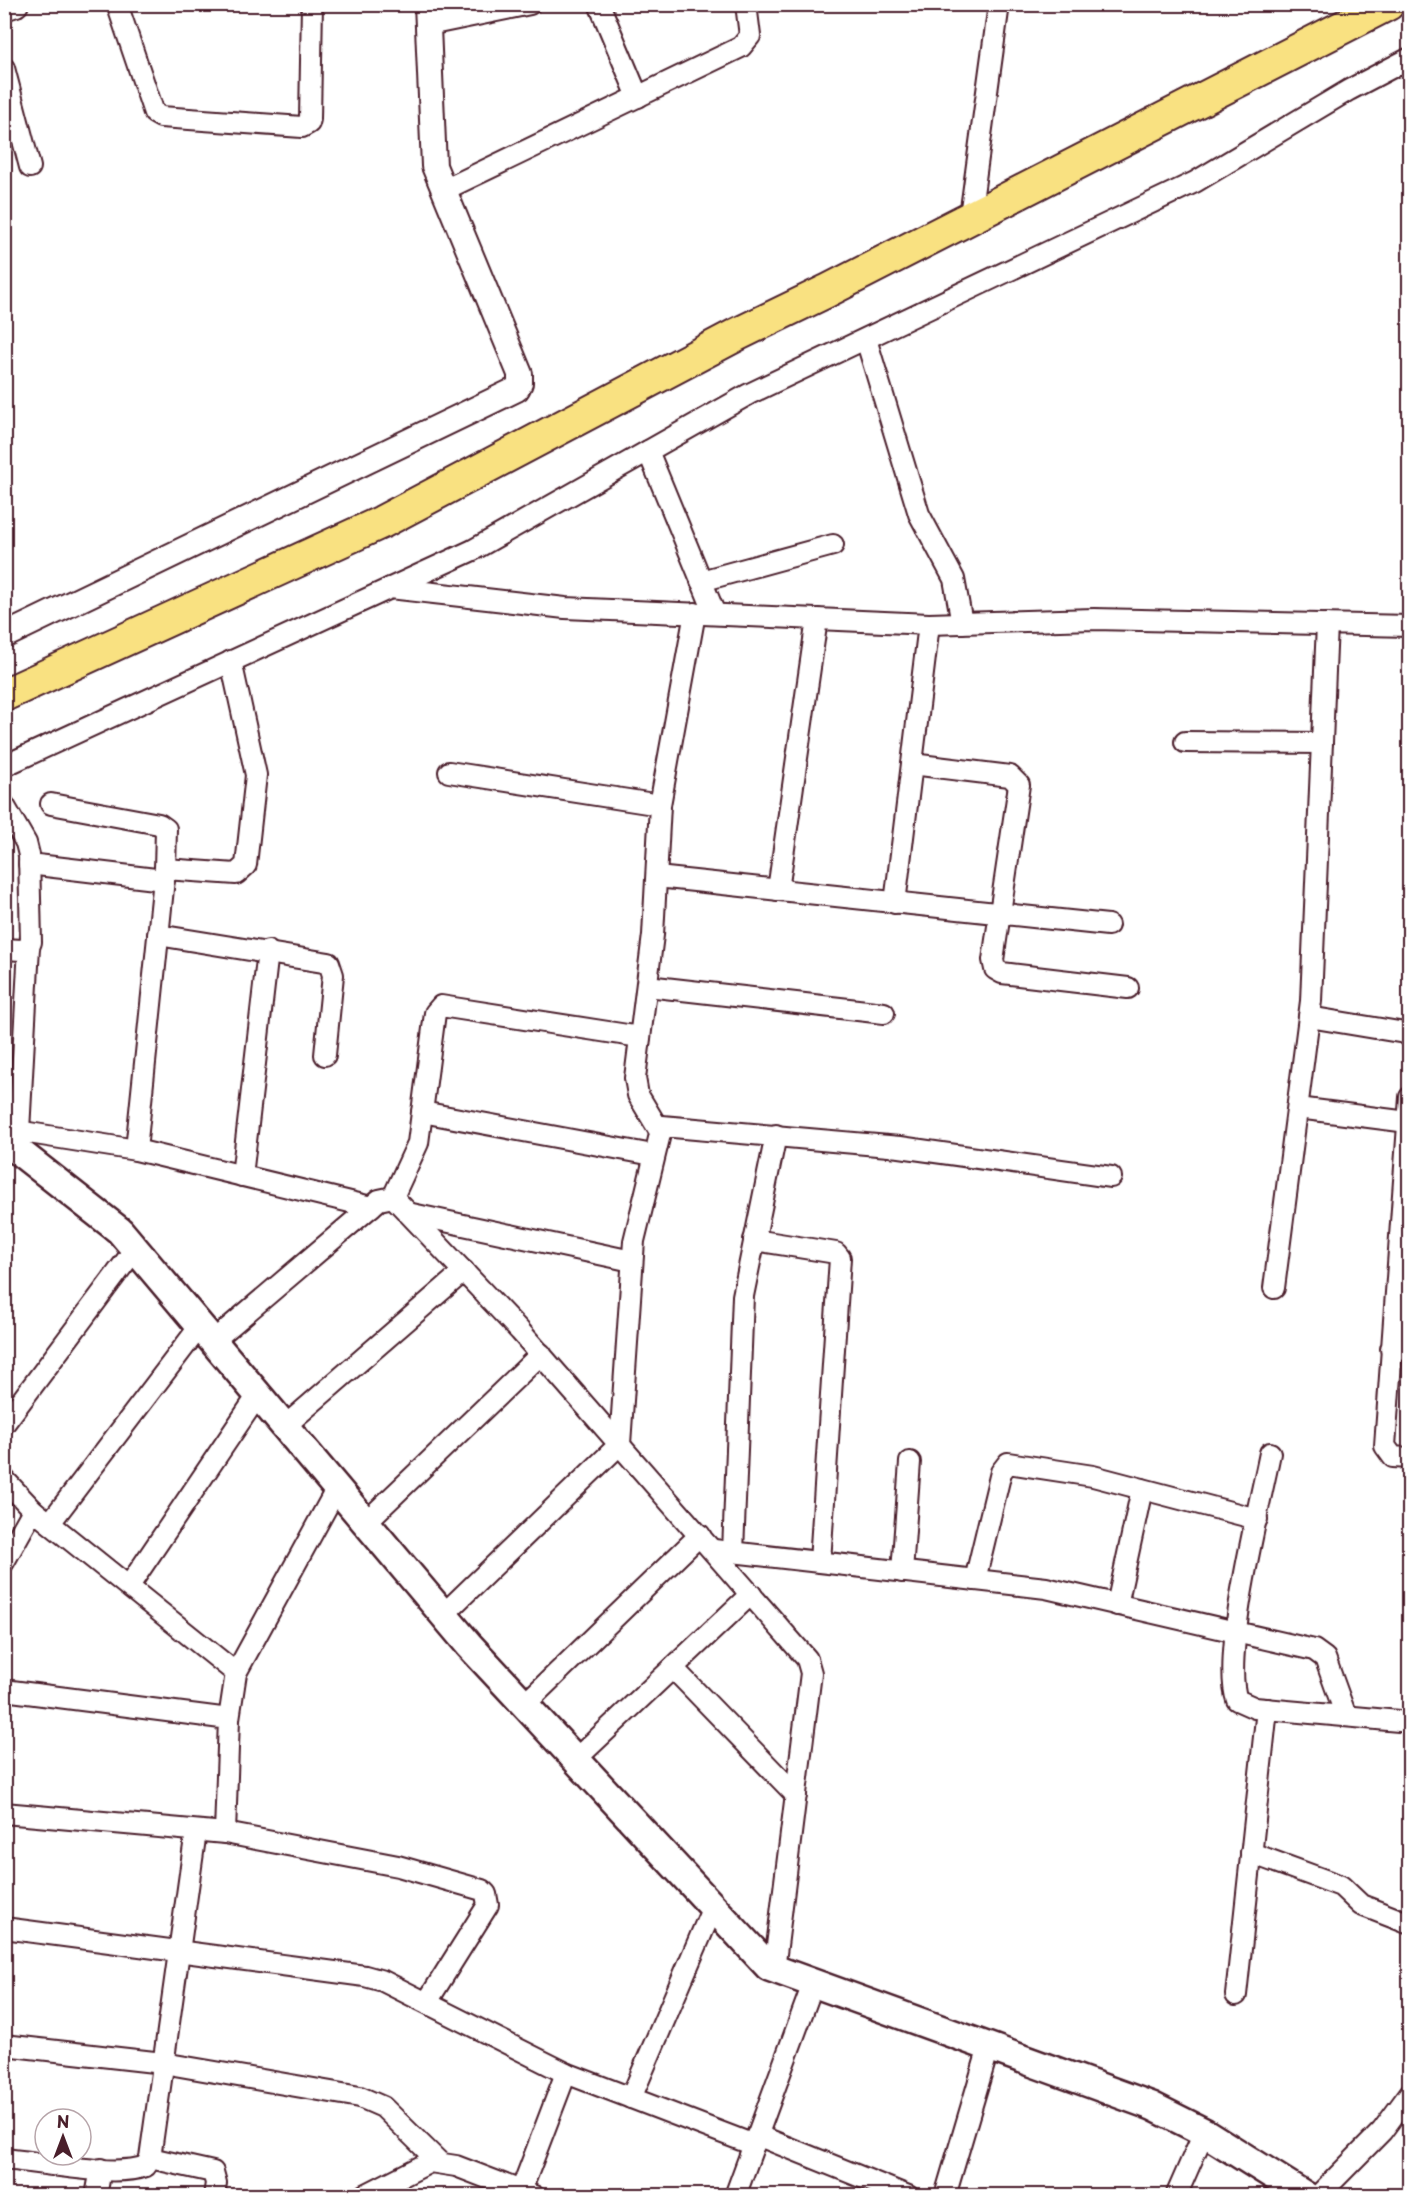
<svg xmlns="http://www.w3.org/2000/svg" width="1414" height="2200" viewBox="0 0 1414 2200" font-family="'Playpen Sans',sans-serif">
  <style>
    .lines { fill: none; stroke-linecap: round; stroke-linejoin: round }
    .minor-casing { stroke: #4a1f2b; stroke-width: 24 }
    .tertiary-casing { stroke: #4a1f2b; stroke-width: 28 }
    .secondary-casing { stroke: #4a1f2b; stroke-width: 32 }
    .trunk-casing { stroke: #4a1f2b; stroke-width: 36 }
    .minor { stroke: #fff; stroke-width: 20 }
    .tertiary { stroke: #fff; stroke-width: 24 }
    .secondary { stroke: #fff; stroke-width: 27 }
    .trunk { stroke: #f9e181; stroke-width: 32 }
  </style>
  <rect width="100%" height="100%" fill="#fff"/>
  <filter id="ink" filterUnits="userSpaceOnUse"><feTurbulence type="fractalNoise" baseFrequency=".0167" numOctaves="2"/><feDisplacementMap in="SourceGraphic" scale="12" xChannelSelector="R" yChannelSelector="G"/><feConvolveMatrix kernelMatrix="1 2 1 2 8 2 1 2 1" color-interpolation-filters="sRGB"/></filter>
  <g filter="url(#ink)">
    <g class="lines">
      <defs>
        <g id="minor">
          <path d="M117,4L154,113L161,117L302,127L309,123L310,119L312,4"/>
          <path d="M599,4L638,97"/>
          <path d="M428,25L530,4"/>
          <path d="M4,68L30,167"/>
          <path d="M444,190L741,47L750,36L746,4"/>
          <path d="M970,216L999,4"/>
          <path d="M866,339L919,514L954,579L962,623"/>
          <path d="M648,451L715,614"/>
          <path d="M701,581L833,545"/>
          <path d="M390,588L565,608L929,624L1094,619L1410,626"/>
          <path d="M1185,742L1322,743"/>
          <path d="M912,764L1010,776L1019,785L993,960L995,969L1002,973L1128,988"/>
          <path d="M4,766L473,550L749,394L1195,182L1349,90L1410,58"/>
          <path d="M449,772L660,805"/>
          <path d="M51,804L159,824L166,829L165,869L136,1150"/>
          <path d="M4,805L26,843L29,855L31,942L29,947L22,950L4,949"/>
          <path d="M29,864L164,880"/>
          <path d="M165,869L236,874L246,865L256,775L231,661"/>
          <path d="M657,877L1108,925"/>
          <path d="M778,890L817,619"/>
          <path d="M895,903L929,624"/>
          <path d="M158,935L329,963L333,975L325,1055"/>
          <path d="M647,986L884,1013"/>
          <path d="M1309,1017L1405,1033L1410,1037"/>
          <path d="M1410,1097L1385,1446L1393,1457L1410,1458"/>
          <path d="M1298,1108L1408,1122"/>
          <path d="M422,1112L653,1155"/>
          <path d="M4,1129L136,1150L371,1207"/>
          <path d="M659,1130L638,1095L635,1078L653,935L660,805L695,613"/>
          <path d="M19,1131L29,947"/>
          <path d="M242,1176L268,951"/>
          <path d="M393,1197L418,1143L435,1013L441,1006L640,1037"/>
          <path d="M412,1214L632,1261"/>
          <path d="M754,1240L836,1253L840,1258L820,1562"/>
          <path d="M1274,1288L1311,1001L1327,624"/>
          <path d="M213,1341L379,1200L393,1197L520,1331L807,1659L811,1673L774,1970"/>
          <path d="M1391,1349L1410,1350"/>
          <path d="M4,1424L135,1249"/>
          <path d="M285,1426L464,1271"/>
          <path d="M1270,1453C1260,1504 1221,1657 1237,1700L1255,1708L1410,1722"/>
          <path d="M4,1479L33,1510L236,1673"/>
          <path d="M366,1522L541,1354"/>
          <path d="M50,1523L200,1326"/>
          <path d="M714,1550L1046,1588L1314,1650L1325,1658L1346,1716"/>
          <path d="M733,1552L743,1296L776,1135"/>
          <path d="M4,1562L33,1510"/>
          <path d="M902,1572L910,1462"/>
          <path d="M975,1580L1001,1472L1008,1463L1093,1476L1257,1519"/>
          <path d="M129,1586L258,1395"/>
          <path d="M1117,1605L1142,1489"/>
          <path d="M444,1614L620,1444L634,1241L662,1126L900,1147L1111,1177"/>
          <path d="M673,1668L796,1795"/>
          <path d="M4,1690L229,1719L225,1833L4,1813"/>
          <path d="M525,1704L700,1535"/>
          <path d="M229,1719L236,1673L337,1488"/>
          <path d="M576,1759L751,1594"/>
          <path d="M225,1833L398,1866L482,1890L486,1894L488,1905L427,2002"/>
          <path d="M1251,1853L1341,1886L1361,1905L1410,1924"/>
          <path d="M4,1928L365,1976L383,1981L566,2073L754,2145"/>
          <path d="M1236,1995L1267,1709"/>
          <path d="M4,2045L163,2063L360,2097L383,2107L439,2162"/>
          <path d="M631,2098L713,1907"/>
          <path d="M757,2135L908,2196"/>
          <path d="M150,2158L213,2172L216,2183L214,2196"/>
          <path d="M4,2159C39,2162 116,2178 146,2166L150,2158L196,1831"/>
          <path d="M521,2191L566,2073"/>
          <path d="M96,2196L101,2169"/>
          <path d="M363,2196L430,2162L456,2166L534,2196"/>
          <path d="M735,2196L813,1984"/>
          <path d="M945,2196L989,2047"/>
          <path d="M1176,2196L1204,2132"/>
          <path d="M1318,2196L1382,2131L1410,2093"/>
        </g>
        <g id="tertiary">
          <path d="M4,8L16,4"/>
          <path d="M4,636L517,389L520,383V374L434,166L427,4"/>
        </g>
        <path id="secondary" d="M4,1140L120,1231L469,1645L769,1967L1152,2106L1204,2132L1306,2196"/>
        <path id="trunk" d="M4,695L382,522L736,335L827,291L1388,4"/>
      </defs>
      <!-- minor casing -->
      <use href="#minor" class="minor-casing"/>
      <!-- tertiary casing -->
      <use href="#tertiary" class="tertiary-casing"/>
      <!-- secondary casing -->
      <use href="#secondary" class="secondary-casing"/>
      <!-- trunk casing -->
      <use href="#trunk" class="trunk-casing"/>
      <!-- minor -->
      <use href="#minor" class="minor"/>
      <!-- tertiary -->
      <use href="#tertiary" class="tertiary"/>
      <!-- secondary -->
      <use href="#secondary" class="secondary"/>
      <!-- trunk -->
      <use href="#trunk" class="trunk"/>
    </g>
  </g>
  <!-- margin -->
  <rect width="1414" height="2200" fill="none" stroke="#fff" stroke-width="24"/>
  <rect x="12" y="12" width="1390" height="2176" fill="none" stroke="#4a1f2b" stroke-width="2" filter="url(#ink)"/>
  <!-- north arrow -->
  <g transform="translate(63 2137)"><circle r="28" fill="#ffffff" stroke="#b7a5aa" stroke-width="1.5"/>
  <path d="M0-4.5L10 22L0 15L-10 22Z" fill="#4a1f2b"/>
  <text y="-9" font-size="16" font-weight="bold" text-anchor="middle" fill="#4a1f2b">N</text>
  </g>
</svg>
